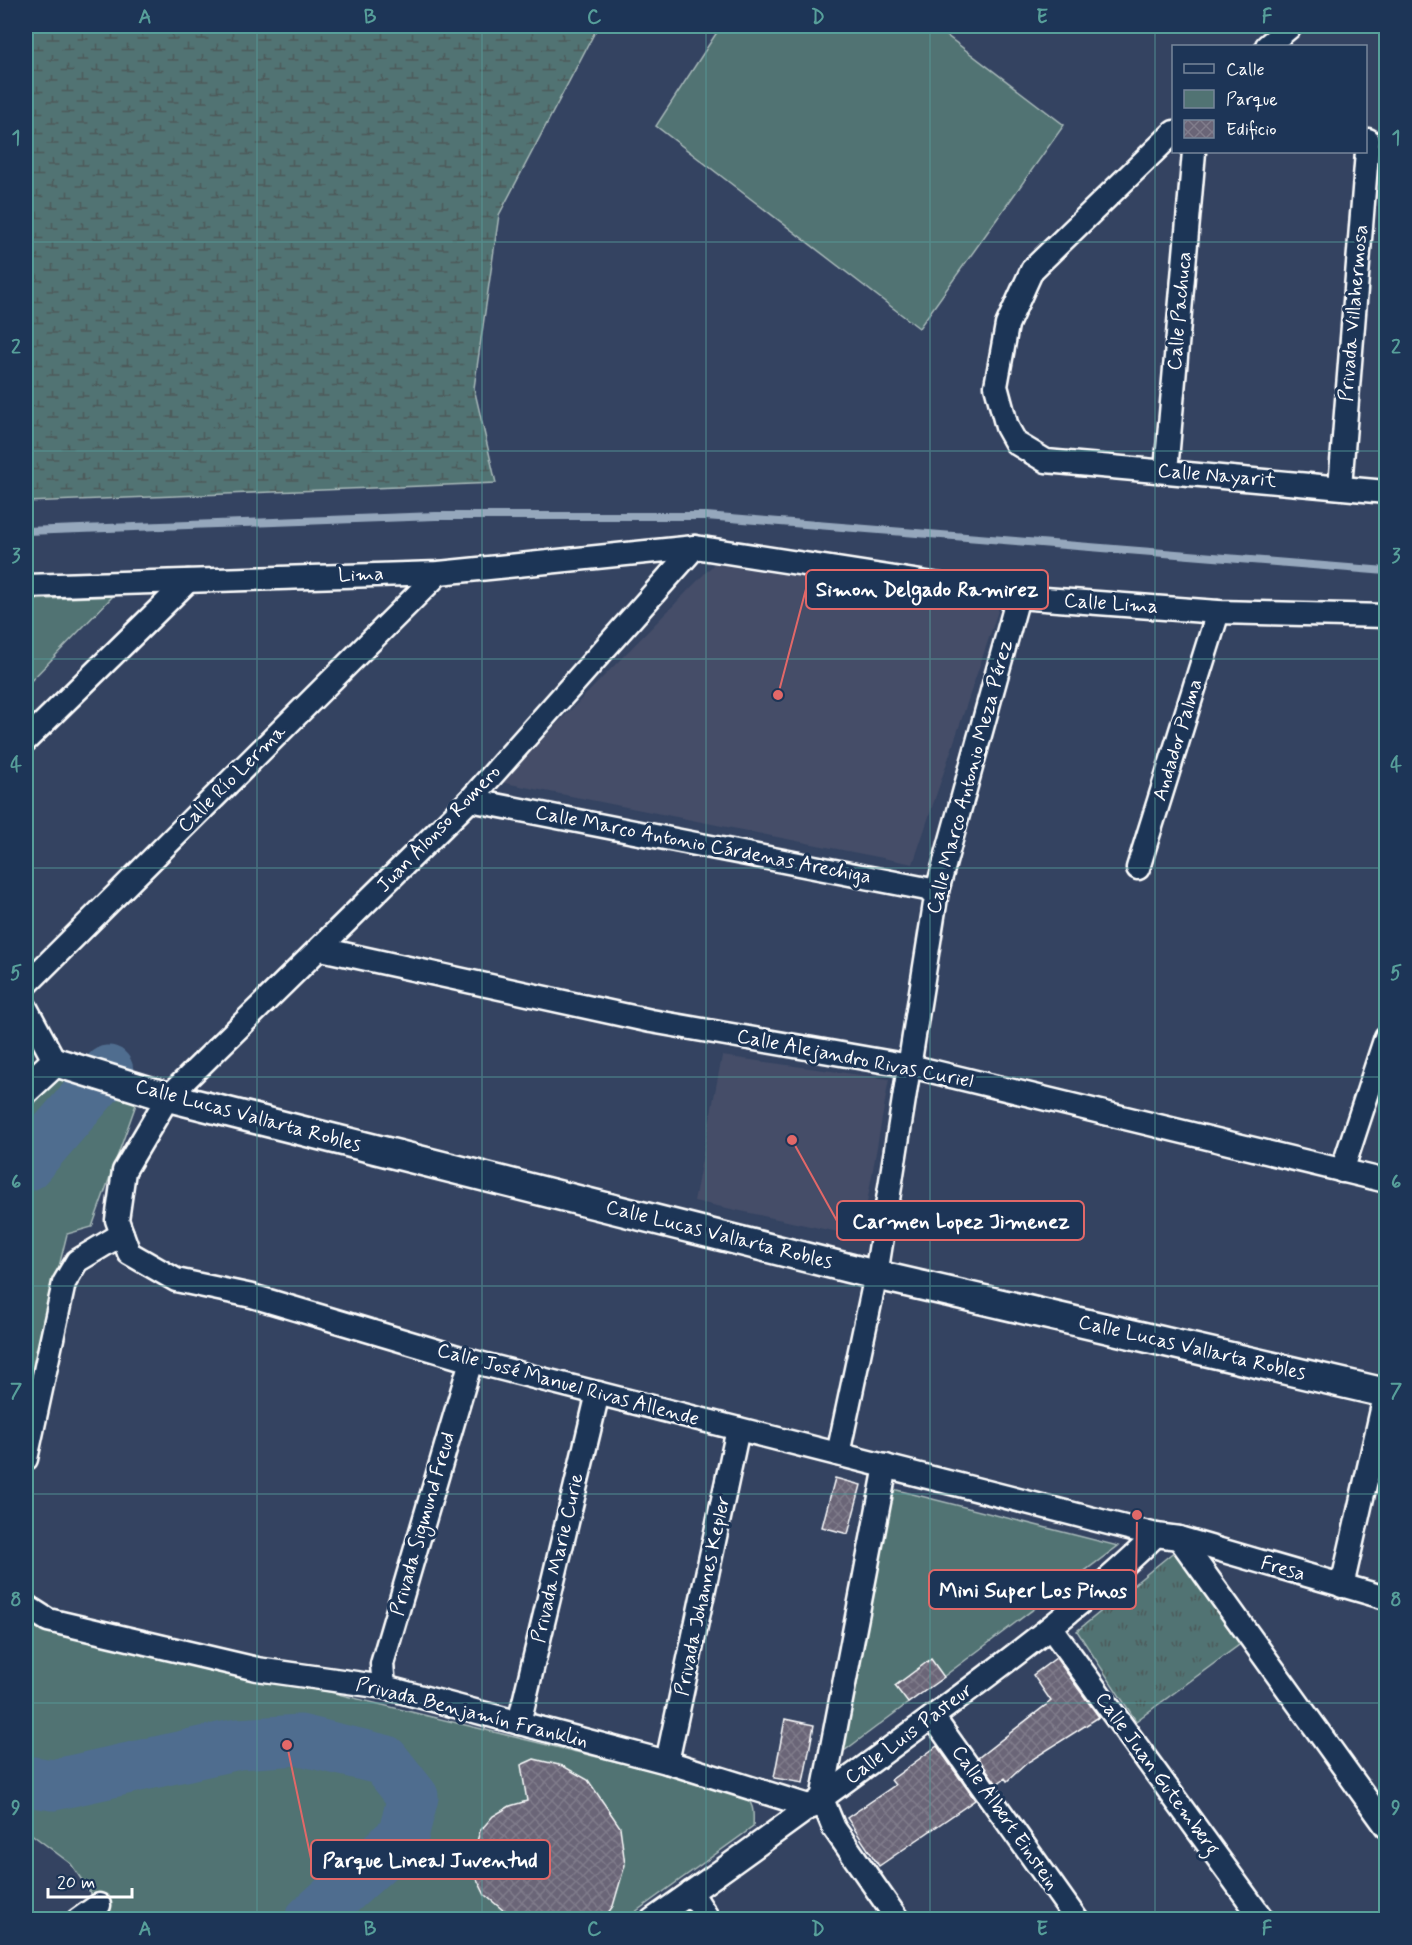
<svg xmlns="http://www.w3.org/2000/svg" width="1412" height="1945" viewBox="0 0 1412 1945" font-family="Mynerve,sans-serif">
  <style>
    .built { fill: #444d68 }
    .grass { fill: url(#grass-tufts); stroke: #a8b9b9; stroke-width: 1.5 }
    .wetland { fill: url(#wetland-marsh); stroke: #a8b9b9; stroke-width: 1.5 }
    .park { fill: #517373; stroke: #a8b9b9; stroke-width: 1.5 }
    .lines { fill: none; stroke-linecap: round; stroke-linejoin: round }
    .stream { stroke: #95a7bc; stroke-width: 8 }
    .river { stroke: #4f6d8f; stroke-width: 51 }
    .building { fill: url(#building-cross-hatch); stroke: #fff; stroke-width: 1.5 }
    .minor-casing { stroke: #fff; stroke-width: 27 }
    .tertiary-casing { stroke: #fff; stroke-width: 33 }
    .minor { stroke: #1d3557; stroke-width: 22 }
    .tertiary { stroke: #1d3557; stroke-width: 28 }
    .grid { fill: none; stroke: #579f9a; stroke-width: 1.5; stroke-opacity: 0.55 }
    .labels { text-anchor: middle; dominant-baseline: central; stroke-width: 6; stroke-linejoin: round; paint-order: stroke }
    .street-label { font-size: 20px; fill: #fff; stroke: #1d3557 }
    .leader { fill: none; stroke: #e26868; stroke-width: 2 }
    .callout-dot { fill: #e26868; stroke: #1d3557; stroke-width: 2 }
    .callout { fill: #1d3557; stroke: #e26868; stroke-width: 2 }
    .callout-label { font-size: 21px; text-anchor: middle; font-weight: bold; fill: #fff }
    .neatline { fill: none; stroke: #579f9a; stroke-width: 2 }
    .grid-label { font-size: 20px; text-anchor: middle; font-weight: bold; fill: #579f9a }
  </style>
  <defs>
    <pattern id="grass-tufts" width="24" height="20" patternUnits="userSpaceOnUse" patternTransform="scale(1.5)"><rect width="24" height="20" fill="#517373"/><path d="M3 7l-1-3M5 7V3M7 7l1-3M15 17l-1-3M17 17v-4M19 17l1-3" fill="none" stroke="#4e5a5a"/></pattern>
    <pattern id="wetland-marsh" width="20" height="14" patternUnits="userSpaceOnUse" patternTransform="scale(1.5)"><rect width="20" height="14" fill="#517373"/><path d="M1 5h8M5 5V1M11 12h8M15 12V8" fill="none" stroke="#4e5a5a"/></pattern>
    <pattern id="building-cross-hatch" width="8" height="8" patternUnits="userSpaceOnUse" patternTransform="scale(1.5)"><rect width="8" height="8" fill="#6a6577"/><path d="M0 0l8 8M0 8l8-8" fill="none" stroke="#807c8b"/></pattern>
  </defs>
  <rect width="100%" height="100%" fill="#344361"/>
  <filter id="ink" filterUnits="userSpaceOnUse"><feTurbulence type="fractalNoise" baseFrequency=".0167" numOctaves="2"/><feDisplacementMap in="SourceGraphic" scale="12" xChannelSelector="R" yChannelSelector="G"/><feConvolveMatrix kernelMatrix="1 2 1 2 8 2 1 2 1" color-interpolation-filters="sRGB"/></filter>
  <g filter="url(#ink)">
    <!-- built -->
    <g class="built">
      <path d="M714,564L999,608L913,864L500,782Z"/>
      <path d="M722,1056L889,1079L861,1237L694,1201Z"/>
    </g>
    <!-- grass -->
    <path class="grass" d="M1176,1550L1243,1642L1136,1721L1077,1631Z"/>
    <!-- wetland -->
    <path class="wetland" d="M26,26H598L499,215L474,388L496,483L26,502Z"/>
    <!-- park -->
    <g class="park">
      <path d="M721,26H934L1064,125L919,328L656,126Z"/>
      <path d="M113,596L26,686V600Z"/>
      <path d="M52,1067L139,1096L92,1227L67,1234L26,1401V1104Z"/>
      <path d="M893,1489L1118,1546L836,1757Z"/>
      <path d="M26,1616C263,1678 502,1733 740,1792C754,1802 754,1810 753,1827L624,1920L108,1919L71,1864L26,1830Z"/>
    </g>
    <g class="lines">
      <!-- stream -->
      <path class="stream" d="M26,531L436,516H706L1386,571"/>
      <!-- river -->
      <g class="river">
        <path d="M26,1166L108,1071"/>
        <path d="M26,1781L53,1785L238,1744L300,1740L384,1760L413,1797L403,1836L310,1920"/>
      </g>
    </g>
    <!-- building -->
    <g class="building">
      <path d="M835,1478L861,1485L848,1534L822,1527Z"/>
      <path d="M1056,1658L1099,1717L1028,1762L1007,1781L1005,1778L997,1784L978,1758L1051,1701L1033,1675Z"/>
      <path d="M931,1659L944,1677L908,1703L895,1686Z"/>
      <path d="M785,1719L814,1725L803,1783L774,1778Z"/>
      <path d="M937,1746L975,1800L879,1866L847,1818L895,1785L891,1780Z"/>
      <path d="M534,1759L563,1766L588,1780L620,1827L625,1865L613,1906L603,1920H540L503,1910L485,1895L475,1875L473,1855L480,1831L493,1816L510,1806L527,1801L521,1765Z"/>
    </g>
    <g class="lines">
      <defs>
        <g id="minor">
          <path d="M1267,46L1291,26"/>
          <path d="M1174,132L1032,270L1007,325L996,386L1007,427L1016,443L1046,461L1386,492"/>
          <path d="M1166,471L1194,152"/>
          <path d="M1340,487L1368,140"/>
          <path d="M695,547L470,800L168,1097L124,1171L117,1220L129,1253L176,1280L252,1296L471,1361L1156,1535L1179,1538L1386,1598"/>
          <path d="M26,586L439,573L695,547L1018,597L1218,612L1386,616"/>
          <path d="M26,740L188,581"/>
          <path d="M470,800L937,891"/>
          <path d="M1138,868L1218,612"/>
          <path d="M321,949L651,1021L910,1066L1386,1181"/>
          <path d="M26,985L439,573"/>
          <path d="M26,1008L55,1062"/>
          <path d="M1342,1171L1386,1037"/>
          <path d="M838,1454L876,1275L937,891L1018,597"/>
          <path d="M26,1459L64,1283L77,1261L122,1234"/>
          <path d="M886,1466L822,1799L834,1828L898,1920"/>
          <path d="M1179,1538L1386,1826"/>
          <path d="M1342,1586L1386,1392"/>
          <path d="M26,1606L48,1620L257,1669L384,1687L667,1762L812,1807"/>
          <path d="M1051,1628L1263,1920"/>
          <path d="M384,1687L382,1664L471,1361"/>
          <path d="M933,1717L1077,1920"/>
          <path d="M519,1723L598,1393"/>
          <path d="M667,1762L738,1429"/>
          <path d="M691,1892L709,1920"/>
          <path d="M78,1920L99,1905"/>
          <path d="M652,1920C746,1854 839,1786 931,1718C1009,1660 1086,1603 1156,1535"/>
        </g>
        <path id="tertiary" d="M26,1089L55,1062L168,1097L876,1275L1386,1393"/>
      </defs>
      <!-- minor casing -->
      <use href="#minor" class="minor-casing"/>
      <!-- tertiary casing -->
      <use href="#tertiary" class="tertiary-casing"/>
      <!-- minor -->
      <use href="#minor" class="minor"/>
      <!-- tertiary -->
      <use href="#tertiary" class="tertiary"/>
    </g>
  </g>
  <!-- grid -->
  <path class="grid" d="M257,26V1920M482,26V1920M706,26V1920M930,26V1920M1155,26V1920M26,242H1386M26,451H1386M26,659H1386M26,868H1386M26,1077H1386M26,1286H1386M26,1494H1386M26,1703H1386"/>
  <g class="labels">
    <!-- street labels -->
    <g class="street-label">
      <text transform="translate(1180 311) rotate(-85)">Calle Pachuca</text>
      <text transform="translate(1354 313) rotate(-85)">Privada Villahermosa</text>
      <text transform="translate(1217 476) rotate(5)">Calle Nayarit</text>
      <text transform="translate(361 575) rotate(-2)">Lima</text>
      <text transform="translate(1111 604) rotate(4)">Calle Lima</text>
      <text transform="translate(1178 740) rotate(-73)">Andador Palma</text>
      <text transform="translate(970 777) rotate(-75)">Calle Marco Antonio Meza Pérez</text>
      <text transform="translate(232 779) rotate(-45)">Calle Río Lerma</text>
      <text transform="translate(439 829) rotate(-46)">Juan Alonso Romero</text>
      <text transform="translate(703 845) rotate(11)">Calle Marco Antonio Cárdenas Arechiga</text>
      <text transform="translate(855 1059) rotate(11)">Calle Alejandro Rivas Curiel</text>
      <text transform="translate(248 1116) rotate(15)">Calle Lucas Vallarta Robles</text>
      <text transform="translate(719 1235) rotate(14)">Calle Lucas Vallarta Robles</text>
      <text transform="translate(1192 1348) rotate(13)">Calle Lucas Vallarta Robles</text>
      <text transform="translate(568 1385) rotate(15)">Calle José Manuel Rivas Allende</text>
      <text transform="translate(423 1524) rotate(-74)">Privada Sigmund Freud</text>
      <text transform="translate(558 1558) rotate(-77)">Privada Marie Curie</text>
      <text transform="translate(1283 1569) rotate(16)">Fresa</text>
      <text transform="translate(703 1596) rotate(-78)">Privada Johannes Kepler</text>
      <text transform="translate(472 1713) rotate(14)">Privada Benjamín Franklin</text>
      <text transform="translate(909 1734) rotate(-37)">Calle Luis Pasteur</text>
      <text transform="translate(1157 1774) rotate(54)">Calle Juan Gutemberg</text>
      <text transform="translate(1005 1818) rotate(55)">Calle Albert Einstein</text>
    </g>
  </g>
  <!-- callouts -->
  <path class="leader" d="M778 695L806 589M792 1140L837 1221M1137 1515L1136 1589M287 1745L311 1859"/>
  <g class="callout-dot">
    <circle cx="778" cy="695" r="6"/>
    <circle cx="792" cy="1140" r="6"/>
    <circle cx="1137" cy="1515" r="6"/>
    <circle cx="287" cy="1745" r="6"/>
  </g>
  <g class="callout">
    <rect x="806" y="570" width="242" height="39" rx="6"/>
    <rect x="837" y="1201" width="247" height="39" rx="6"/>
    <rect x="929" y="1570" width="207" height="39" rx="6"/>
    <rect x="311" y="1840" width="239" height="39" rx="6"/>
  </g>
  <g class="callout-label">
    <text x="927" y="596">Simon Delgado Ramirez</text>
    <text x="961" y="1228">Carmen Lopez Jimenez</text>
    <text x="1033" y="1597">Mini Super Los Pinos</text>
    <text x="430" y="1867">Parque Lineal Juventud</text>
  </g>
  <!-- margin -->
  <rect width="1412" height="1945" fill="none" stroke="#1d3557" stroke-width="66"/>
  <!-- legend -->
  <rect x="1172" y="45" width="195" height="108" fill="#1d3557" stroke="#77869a" stroke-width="1.5"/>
  <rect x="1184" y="64" width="30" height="9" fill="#1d3557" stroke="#77869a" stroke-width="1.5"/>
  <text x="1226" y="75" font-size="18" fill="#ffffff">Calle</text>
  <rect x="1184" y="90" width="30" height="18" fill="#517373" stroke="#77869a" stroke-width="1.5"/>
  <text x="1226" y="105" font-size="18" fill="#ffffff">Parque</text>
  <rect x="1184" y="120" width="30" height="18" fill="url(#building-cross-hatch)" stroke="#77869a" stroke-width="1.5"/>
  <text x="1226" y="135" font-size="18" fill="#ffffff">Edificio</text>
  <!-- scale -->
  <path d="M48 1888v9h84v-9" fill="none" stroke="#ffffff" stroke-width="3"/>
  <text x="57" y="1888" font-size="18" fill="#ffffff" stroke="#1d3557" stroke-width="4.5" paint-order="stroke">20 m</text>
  <rect x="33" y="33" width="1346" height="1879" class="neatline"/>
  <g class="grid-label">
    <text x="145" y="23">A</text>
    <text x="370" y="23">B</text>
    <text x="594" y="23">C</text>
    <text x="818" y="23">D</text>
    <text x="1042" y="23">E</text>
    <text x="1267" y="23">F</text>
    <text x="16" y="144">1</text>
    <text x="1396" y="144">1</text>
    <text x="16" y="353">2</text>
    <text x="1396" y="353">2</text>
    <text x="16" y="562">3</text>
    <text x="1396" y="562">3</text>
    <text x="16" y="771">4</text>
    <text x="1396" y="771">4</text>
    <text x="16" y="979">5</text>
    <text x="1396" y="979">5</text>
    <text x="16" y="1188">6</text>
    <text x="1396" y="1188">6</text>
    <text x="16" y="1397">7</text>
    <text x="1396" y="1397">7</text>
    <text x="16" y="1606">8</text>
    <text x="1396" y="1606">8</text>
    <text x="16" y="1814">9</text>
    <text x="1396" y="1814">9</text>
    <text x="145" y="1935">A</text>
    <text x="370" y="1935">B</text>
    <text x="594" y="1935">C</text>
    <text x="818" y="1935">D</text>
    <text x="1042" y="1935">E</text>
    <text x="1267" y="1935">F</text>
  </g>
</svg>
